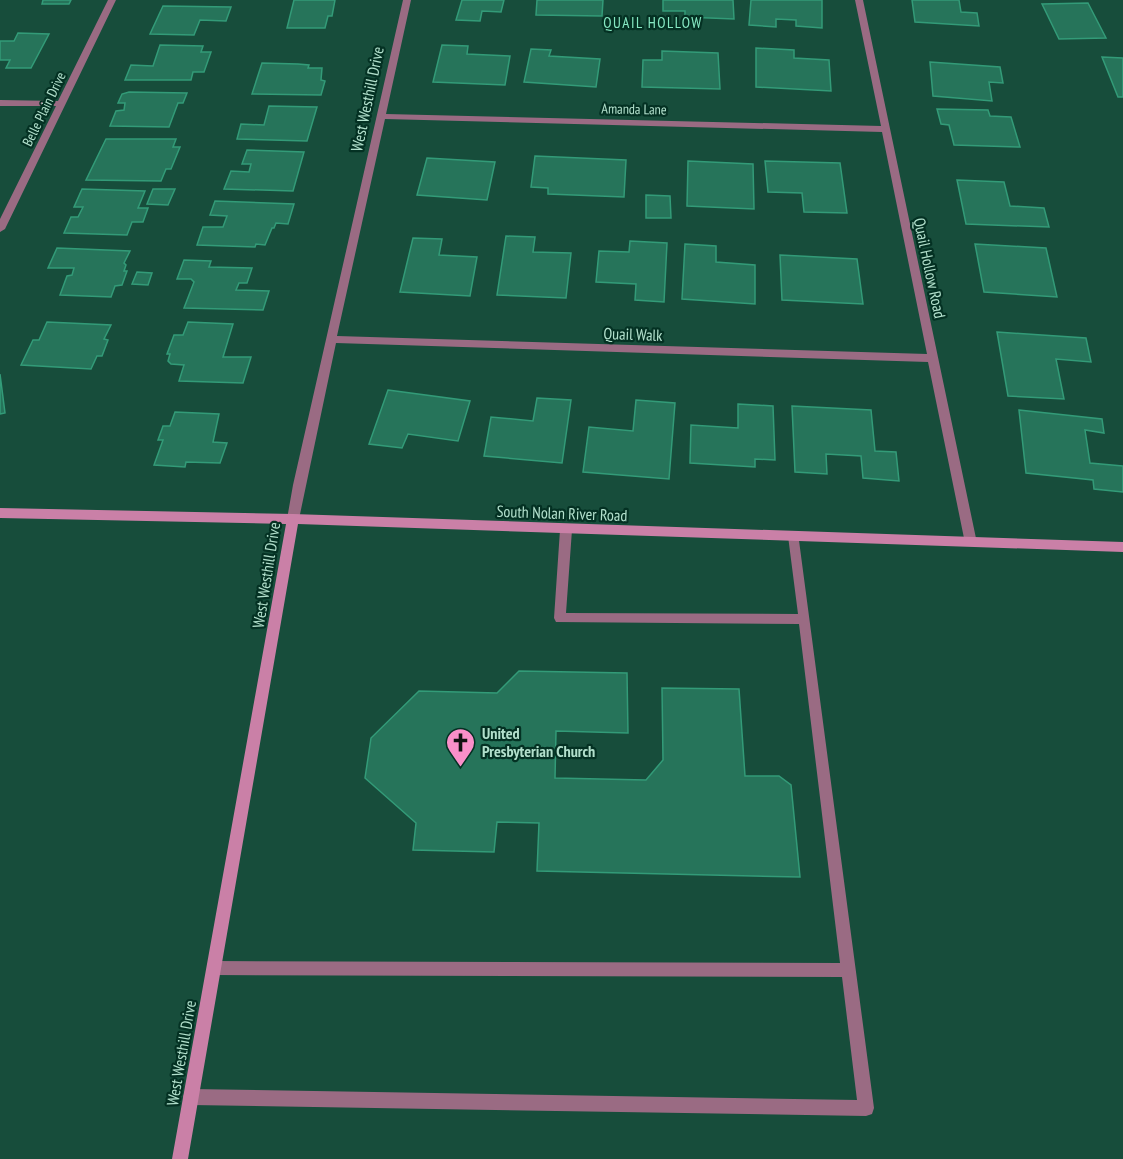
<svg xmlns="http://www.w3.org/2000/svg" width="1123" height="1159" viewBox="0 0 1123 1159" font-family="'PT Sans Narrow',sans-serif">
  <style>
    .building { fill: #26745a; stroke: #339b78; stroke-width: 1.5 }
    .lines { fill: none; stroke-linecap: round; stroke-linejoin: round }
    .lane { fill: #9a6b83; fill-rule: evenodd }
    .street { fill: #9a6b83; fill-rule: evenodd }
    .secondary { fill: #ca80a7; fill-rule: evenodd }
    .labels { text-anchor: middle; dominant-baseline: central; stroke-width: 4.5; stroke-linejoin: round; paint-order: stroke }
    .far-street-label { font-size: 14px; fill: #b2e0cc; stroke: #043123 }
    .far-neighbourhood-label { font-size: 15px; letter-spacing: 1.5px; fill: #86e9c3; stroke: #043123 }
    .street-label { font-size: 16px; fill: #b2e0cc; stroke: #043123 }
    .poi-label { font-size: 16px; font-weight: bold; fill: #b2e0cc; stroke: #043123; text-anchor: start }
  </style>
  <rect width="100%" height="100%" fill="#174d3b"/>
  <!-- building -->
  <g class="building">
    <path d="M43,0H71L69,4H42Z"/>
    <path d="M294,0H335L332,16H328L325,28H287Z"/>
    <path d="M462,0H504L501,12L482,11L480,21L456,20Z"/>
    <path d="M537,0H603L602,16L536,15Z"/>
    <path d="M663,0H733L734,19L685,17V11H663Z"/>
    <path d="M751,0H822V28L796,26V20L776,19V27L749,25Z"/>
    <path d="M912,0H959L961,12L977,13L979,26L915,22Z"/>
    <path d="M1088,3L1106,38L1059,39L1042,4Z"/>
    <path d="M163,6L231,7L226,21L200,20L194,35L150,34Z"/>
    <path d="M18,33L49,34L31,68H6L10,60H0V41H14Z"/>
    <path d="M160,45L203,46L201,52H211L204,72H193L191,80H125L131,65L153,66Z"/>
    <path d="M442,45L468,46L467,54L510,56L505,85L433,82Z"/>
    <path d="M756,48L794,50V58L829,60L831,91L756,87Z"/>
    <path d="M531,49L551,50L549,56L600,59L596,87L524,82Z"/>
    <path d="M662,51L718,53L720,89L642,87L643,60H662Z"/>
    <path d="M1102,57L1123,58V97H1118Z"/>
    <path d="M930,62L1000,67L1003,83L989,82L992,101L933,96Z"/>
    <path d="M262,63L298,64L309,65L308,68H322L321,80L325,81L321,95L252,94Z"/>
    <path d="M129,92L187,93L183,103H178L169,127L110,126L116,111L124,110L125,103H118L122,94Z"/>
    <path d="M269,106L317,107L307,141L237,139L241,124L264,125Z"/>
    <path d="M937,109L988,110L990,116L1011,117L1020,147L954,145L949,125L941,124Z"/>
    <path d="M106,139H176L173,147H180L171,169H166L161,181L86,180Z"/>
    <path d="M247,150L304,152L293,191L224,189L231,171L249,172L251,164H242Z"/>
    <path d="M535,156L626,160L624,197L548,194V188L531,187Z"/>
    <path d="M427,158L495,162L487,200L417,195Z"/>
    <path d="M688,161L753,164L754,209L687,206Z"/>
    <path d="M765,161L840,163L847,213L804,212L802,193L768,192Z"/>
    <path d="M957,180L1004,182L1010,206L1044,208L1049,227L966,224Z"/>
    <path d="M82,189L145,191L138,208H148L143,222H132L127,235L64,233L71,217H78L83,207H74Z"/>
    <path d="M153,189H175L168,205L147,204Z"/>
    <path d="M646,195L670,196L671,218H646Z"/>
    <path d="M215,201L294,204L288,224L276,223L274,228H272L265,245L256,244L255,247L197,245L203,227H223L227,216L210,215Z"/>
    <path d="M506,236L535,237L533,252L571,253L566,298L497,295Z"/>
    <path d="M413,238L442,239L439,255L477,257L470,296L400,292Z"/>
    <path d="M630,241L667,243L664,302L635,300L636,284L596,282L599,251L629,252Z"/>
    <path d="M685,244L716,246V262L755,265V304L682,299Z"/>
    <path d="M975,244L1046,248L1057,297L984,292Z"/>
    <path d="M57,248L130,251L124,263L126,265L124,271H127L122,285L115,286L111,297L60,295L67,276L72,275L74,268H48Z"/>
    <path d="M780,255L857,259L863,304L782,300Z"/>
    <path d="M184,260L211,261L209,267L252,268L247,283H239L236,290L269,291L263,310L184,308L194,282L191,279H177Z"/>
    <path d="M137,272L152,273L148,285L132,284Z"/>
    <path d="M47,322L111,325L104,339L108,340L102,356H97L91,369L21,365L33,340H39Z"/>
    <path d="M188,322L233,324L223,357H251L243,383L179,381L184,365L171,364L168,361L170,354H167L174,335H183Z"/>
    <path d="M997,332L1086,338L1091,362L1056,359L1064,399L1008,396Z"/>
    <path d="M0,374L5,413L0,414Z"/>
    <path d="M388,390L470,401L458,441L408,434L402,448L369,444Z"/>
    <path d="M537,398L571,400L562,463L484,456L491,417L533,421Z"/>
    <path d="M636,400L675,403L669,479L583,472L589,427L633,431Z"/>
    <path d="M738,404L773,406L775,460L755,459V467L690,463L691,425L738,428Z"/>
    <path d="M792,406L871,410L875,451L896,452L899,481L863,478L861,456L826,454L827,474L795,472Z"/>
    <path d="M1019,410L1102,419L1104,433L1085,430L1090,463L1123,466V492L1094,489L1093,480L1026,473Z"/>
    <path d="M175,412L219,414L213,442L227,443L220,463L186,462L185,467L154,465L163,440H158L163,426H170Z"/>
    <path d="M519,671L627,673L628,733L556,731L555,778L646,780L663,760L662,688L739,689L745,776H779L791,785L800,877L537,871L539,823L497,822L494,852L413,850L416,823L365,778L371,738L419,691L497,693Z"/>
  </g>
  <g class="lines">
    <!-- lane -->
    <path class="lane" d="M566,525L570,527L572,530L566,613L798,614L788,536L790,533H798L874,1108L872,1114L866,1116L191,1105L185,1103L183,1097L185,1091L191,1089L857,1100L842,977L214,975L209,973L207,968L209,963L214,961L840,963L799,624L556,622L554,618L560,530L562,527Z"/>
    <!-- street -->
    <g class="street">
      <path d="M108,0H116L5,229L0,232V219L56,106H0V100L58,101Z"/>
      <path d="M403,0H411L386,114L881,126L855,0H863L977,543L975,546H967L965,543L928,362L336,343L299,519L297,522H289L287,519L293,485ZM385,119L882,132L927,354L337,336Z"/>
    </g>
    <!-- secondary -->
    <path class="secondary" d="M0,508L293,514L1123,542V552L298,524L188,1159H172L286,524L0,518Z"/>
  </g>
  <!-- icons -->
  <defs>
    <symbol id="church-pin" viewBox="-11 -11 22 30"><path d="M0 17L-7.5 6A9.5 9.5 0 1 1 7.5 6Z" fill="#f98fc9" stroke="#043123"/><path d="M-1.2-6h2.4v3.5h3.3v2.4h-3.3V6h-2.4V-.1h-3.3v-2.4h3.3Z" fill="#111"/></symbol>
  </defs>
  <g fill-rule="evenodd">
    <use href="#church-pin" x="444" y="726" width="33" height="45"/>
  </g>
  <g class="labels">
    <!-- far-street labels -->
    <g class="far-street-label">
      <text transform="translate(44 109) rotate(-64)">Belle Plain Drive</text>
      <text transform="translate(634 109) rotate(1)">Amanda Lane</text>
    </g>
    <!-- far-neighbourhood labels -->
    <g class="far-neighbourhood-label">
      <text x="653" y="22">QUAIL HOLLOW</text>
    </g>
    <!-- street labels -->
    <g class="street-label">
      <text transform="translate(367 99) rotate(-78)">West Westhill Drive</text>
      <text transform="translate(930 268) rotate(78)">Quail Hollow Road</text>
      <text transform="translate(633 334) rotate(2)">Quail Walk</text>
      <text transform="translate(562 513) rotate(2)">South Nolan River Road</text>
      <text transform="translate(266 575) rotate(-81)">West Westhill Drive</text>
      <text transform="translate(181 1053) rotate(-80)">West Westhill Drive</text>
    </g>
    <!-- poi labels -->
    <g class="poi-label">
      <text x="482" y="733">United<tspan x="482" dy="18">Presbyterian Church</tspan></text>
    </g>
  </g>
</svg>
